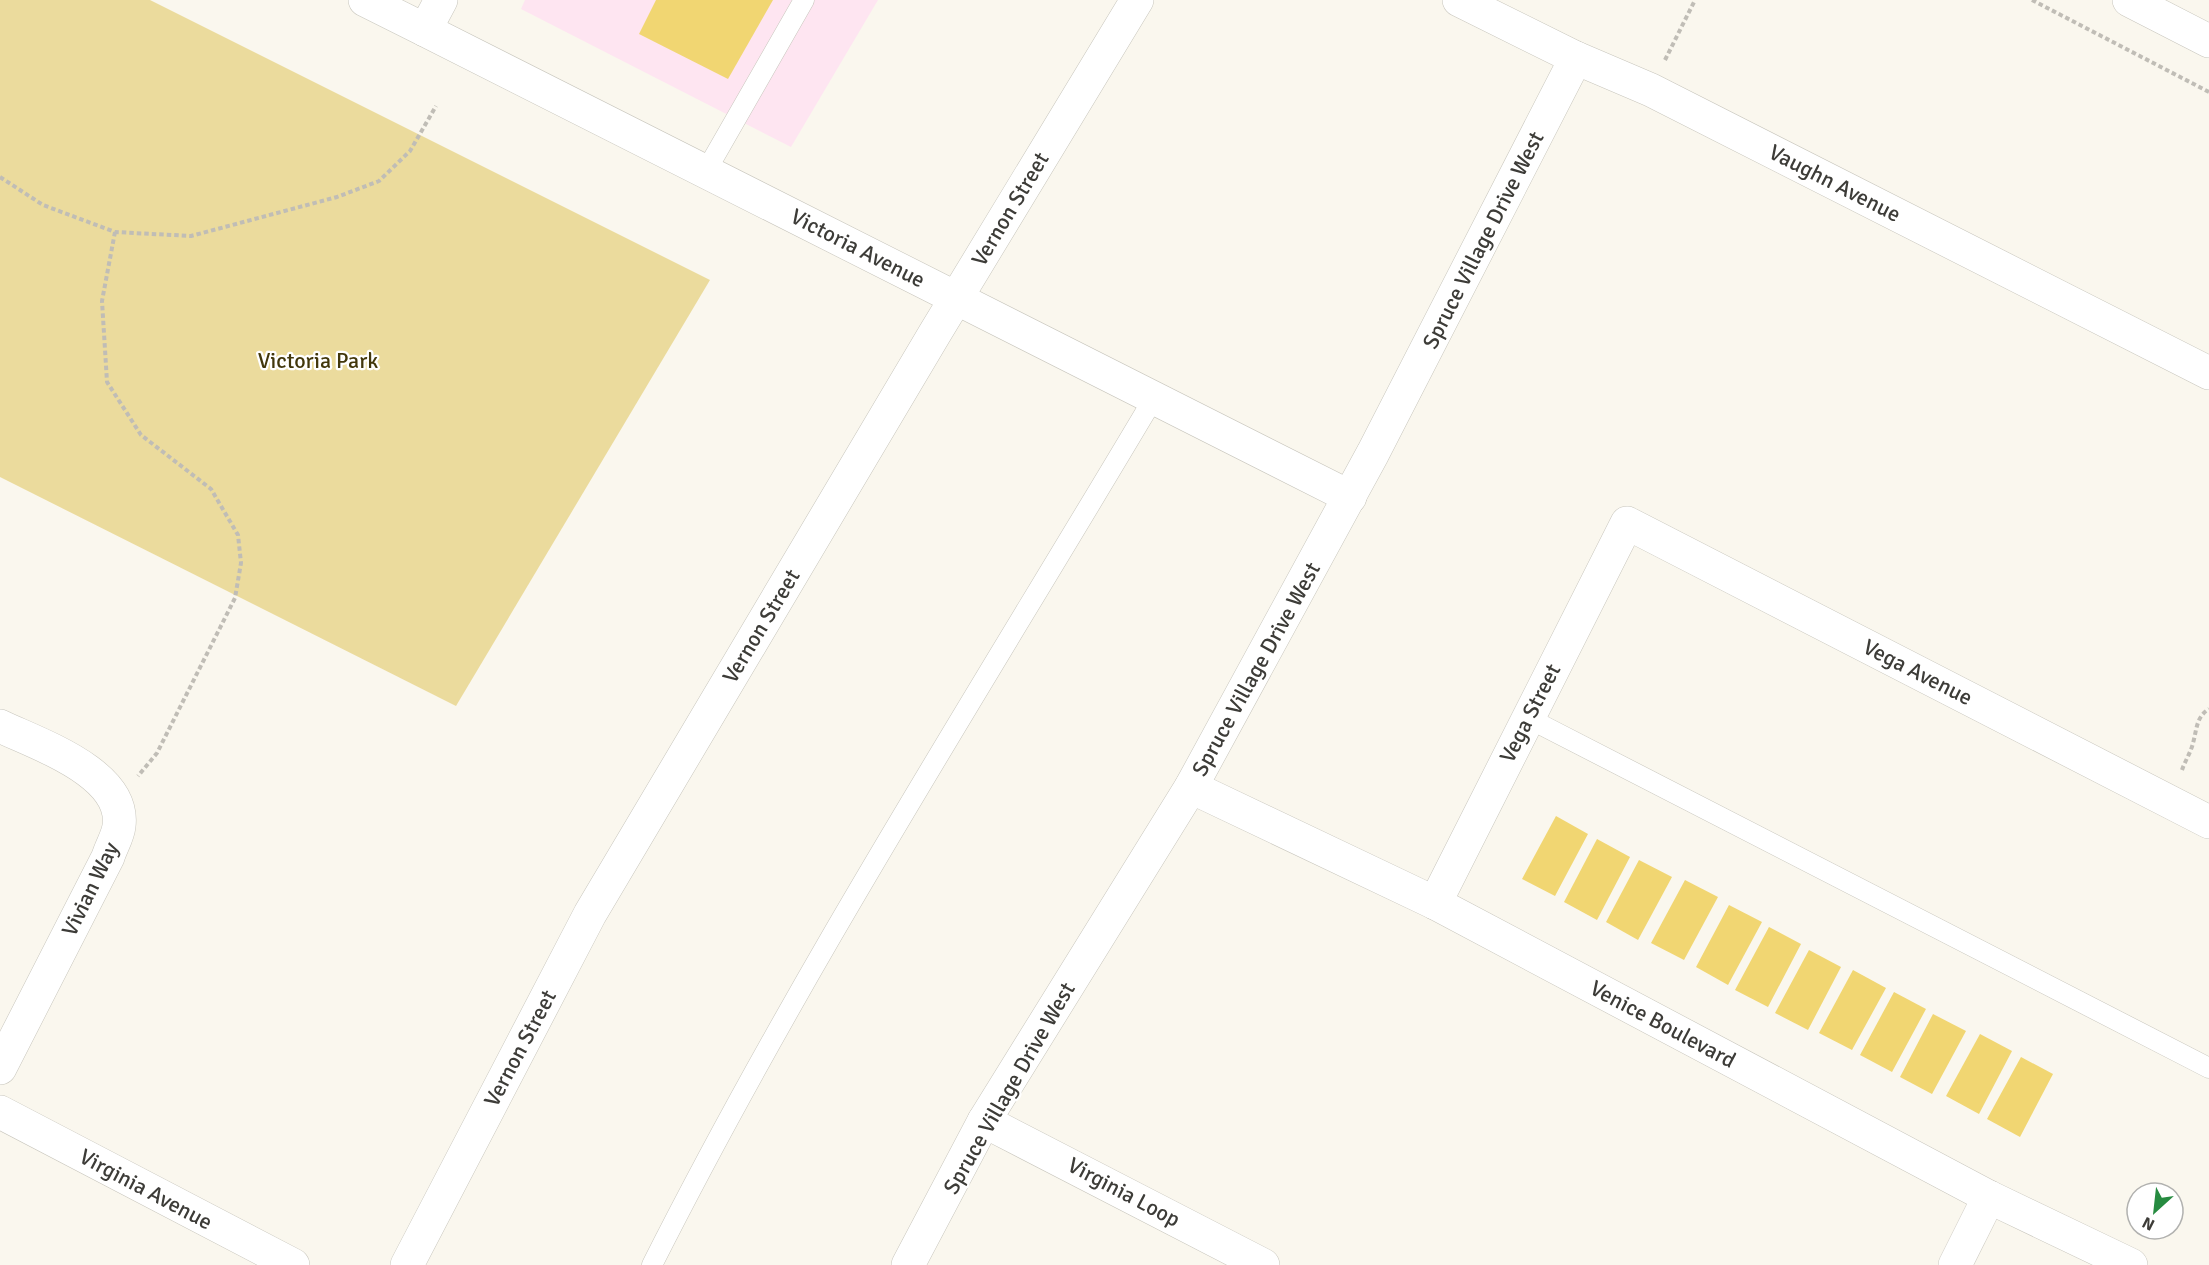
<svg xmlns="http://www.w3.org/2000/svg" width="2209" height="1265" viewBox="0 0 2209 1265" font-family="Signika,sans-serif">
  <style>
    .commercial { fill: #fee5f1 }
    .green { fill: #ebdb9d }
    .building { fill: #f1d672 }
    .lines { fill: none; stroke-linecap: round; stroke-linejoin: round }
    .service-casing { stroke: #c8c6bd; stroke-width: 21 }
    .minor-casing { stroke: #c8c6bd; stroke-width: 34 }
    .tertiary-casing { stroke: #c8c6bd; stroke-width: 34 }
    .secondary-casing { stroke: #c8c6bd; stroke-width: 34 }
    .path { stroke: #c0bdb6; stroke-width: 4; stroke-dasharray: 4.5 3; stroke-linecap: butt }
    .service { stroke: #fff; stroke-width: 20 }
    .minor { stroke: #fff; stroke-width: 33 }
    .tertiary { stroke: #fff; stroke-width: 33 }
    .secondary { stroke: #fff; stroke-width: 33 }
    .labels { text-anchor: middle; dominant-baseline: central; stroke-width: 4.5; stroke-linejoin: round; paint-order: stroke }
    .street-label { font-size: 22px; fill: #3d3c38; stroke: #fff }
    .park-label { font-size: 22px; fill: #42370b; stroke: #fff }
  </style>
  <rect width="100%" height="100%" fill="#faf7ee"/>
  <!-- commercial -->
  <path class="commercial" d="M525,0H878L791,147L521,9Z"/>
  <!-- green -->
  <path class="green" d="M0,0H150L710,280L456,706L0,477Z"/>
  <!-- building -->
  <g class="building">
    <path d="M656,0H773L728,79L639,34Z"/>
    <path d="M1556,816L1588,834L1555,896L1522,879Z"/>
    <path d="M1597,839L1630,857L1597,920L1564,902Z"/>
    <path d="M1639,860L1672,877L1638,940L1606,922Z"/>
    <path d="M1685,880L1718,897L1684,960L1651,943Z"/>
    <path d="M1729,905L1762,922L1728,985L1696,967Z"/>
    <path d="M1769,927L1801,944L1768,1007L1735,990Z"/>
    <path d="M1809,950L1841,967L1808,1030L1775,1013Z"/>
    <path d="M1853,970L1886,988L1852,1050L1819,1033Z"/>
    <path d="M1894,992L1926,1009L1892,1072L1860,1055Z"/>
    <path d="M1933,1014L1966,1031L1932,1094L1900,1077Z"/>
    <path d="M1980,1034L2012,1051L1979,1114L1946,1096Z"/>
    <path d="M2021,1057L2053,1074L2020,1137L1987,1119Z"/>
  </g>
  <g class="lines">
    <defs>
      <g id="service">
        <path d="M706,171L804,0"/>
        <path d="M1528,718L2209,1068"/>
        <path d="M652,1265C803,966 984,684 1155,396"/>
      </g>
      <g id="minor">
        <path d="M1459,0L1576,58L1651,90L2209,373"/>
        <path d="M425,30L1350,497"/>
        <path d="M0,726C37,744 126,773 119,826C118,836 111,847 108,857L0,1068"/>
        <path d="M1191,787L1435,903L1989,1197L2131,1265"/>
        <path d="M1435,903L1627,523L2209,822"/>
        <path d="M0,1112L293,1265"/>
        <path d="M984,1121L1263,1265"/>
        <path d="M407,1265L590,914L935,333L1137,0"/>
        <path d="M908,1265L984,1121L1191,787L1373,453L1576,58"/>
        <path d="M1955,1265L1989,1197"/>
      </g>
      <path id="tertiary" d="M365,0L425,30L441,0"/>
      <path id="secondary" d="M2129,0L2209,41"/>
    </defs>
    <!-- service casing -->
    <use href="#service" class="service-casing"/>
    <!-- minor casing -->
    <use href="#minor" class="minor-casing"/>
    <!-- tertiary casing -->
    <use href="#tertiary" class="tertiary-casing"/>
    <!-- secondary casing -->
    <use href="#secondary" class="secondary-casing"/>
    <!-- path -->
    <g class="path">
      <path d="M2032,0L2209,92"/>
      <path d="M1665,60L1695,0"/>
      <path d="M0,177L43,205L115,232L191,236L337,197L379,181L410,151L436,106"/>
      <path d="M115,232L102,301L107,382L141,435L211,489L238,535L241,563L235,598L157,753L138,776"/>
      <path d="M2182,770C2185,761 2191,752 2193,743C2197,729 2196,717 2209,709"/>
    </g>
    <!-- service -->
    <use href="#service" class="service"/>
    <!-- minor -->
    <use href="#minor" class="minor"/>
    <!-- tertiary -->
    <use href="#tertiary" class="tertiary"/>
    <!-- secondary -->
    <use href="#secondary" class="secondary"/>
  </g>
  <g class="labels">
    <!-- street labels -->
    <g class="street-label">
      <text transform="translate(1835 183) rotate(27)">Vaughn Avenue</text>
      <text transform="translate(1010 209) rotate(-59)">Vernon Street</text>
      <text transform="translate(1483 240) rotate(-63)">Spruce Village Drive West</text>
      <text transform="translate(858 248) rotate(27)">Victoria Avenue</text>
      <text transform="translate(761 626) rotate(-59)">Vernon Street</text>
      <text transform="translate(1256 669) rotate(-61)">Spruce Village Drive West</text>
      <text transform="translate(1918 672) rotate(27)">Vega Avenue</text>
      <text transform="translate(1530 713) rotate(-63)">Vega Street</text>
      <text transform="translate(90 889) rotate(-64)">Vivian Way</text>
      <text transform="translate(1663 1024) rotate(28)">Venice Boulevard</text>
      <text transform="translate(520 1048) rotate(-62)">Vernon Street</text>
      <text transform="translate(1009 1088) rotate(-60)">Spruce Village Drive West</text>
      <text transform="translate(146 1189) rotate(28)">Virginia Avenue</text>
      <text transform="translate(1124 1192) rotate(28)">Virginia Loop</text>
    </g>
    <!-- park labels -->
    <g class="park-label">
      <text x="318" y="360">Victoria Park</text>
    </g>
  </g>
  <!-- north arrow -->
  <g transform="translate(2155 1211) rotate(207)"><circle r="28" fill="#ffffff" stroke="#b1b1af" stroke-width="1.5"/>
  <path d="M0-4.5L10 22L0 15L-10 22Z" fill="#268b40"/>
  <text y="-9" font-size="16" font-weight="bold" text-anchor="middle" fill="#3d3c38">N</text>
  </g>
</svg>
